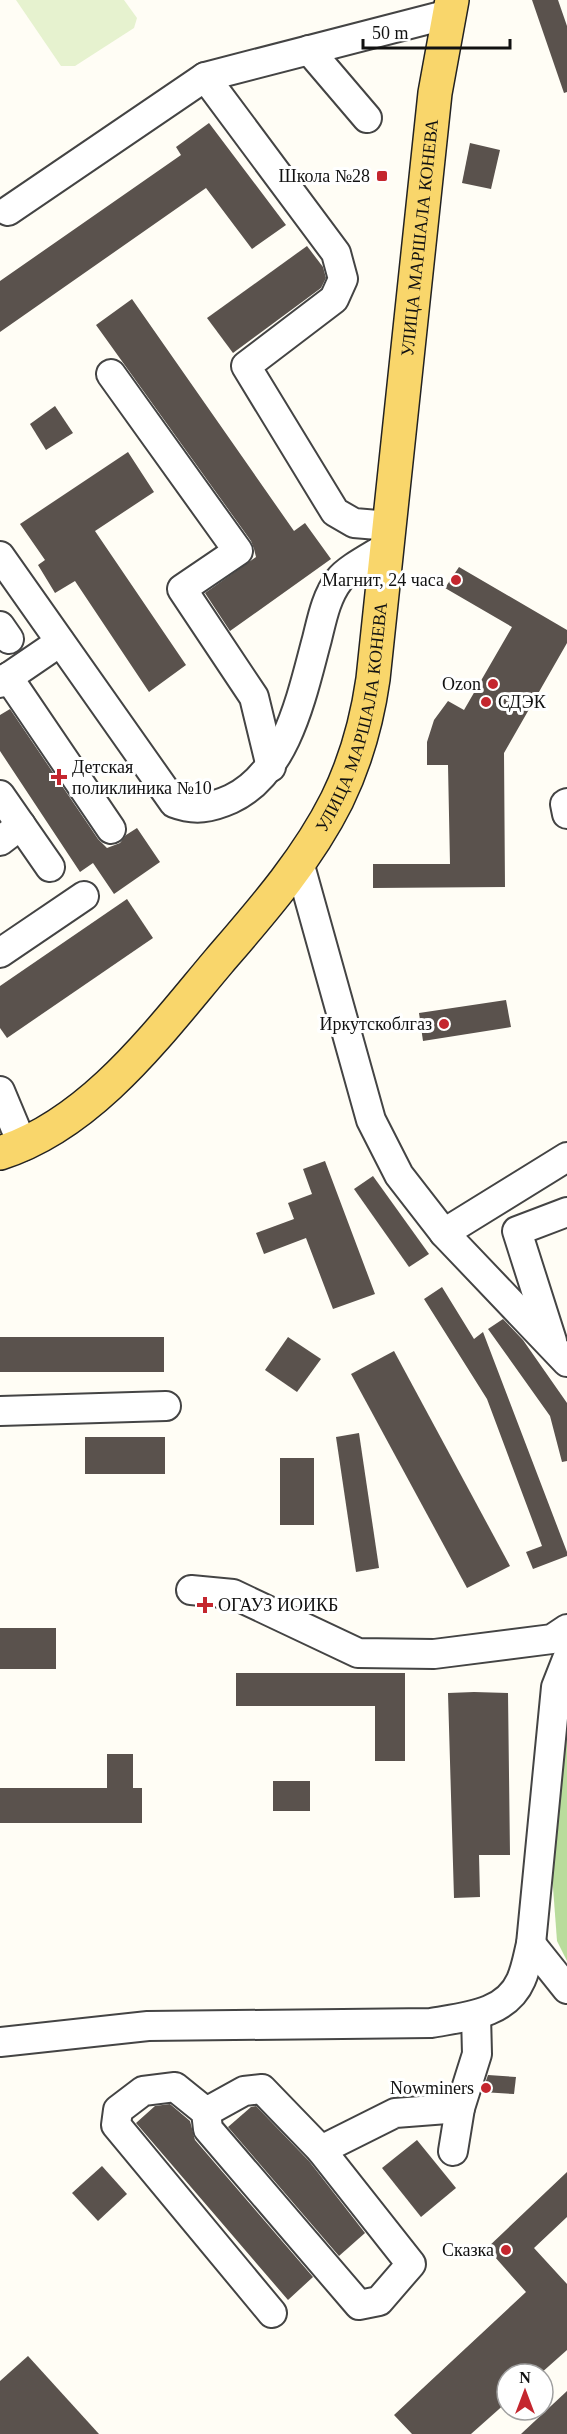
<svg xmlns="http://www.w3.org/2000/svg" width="567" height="2434" viewBox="0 0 567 2434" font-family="'Times New Roman',serif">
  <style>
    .forest { fill: #b9dc9c }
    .pitch { fill: #e6f2cf }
    .building { fill: #5a524d }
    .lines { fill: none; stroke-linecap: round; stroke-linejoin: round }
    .minor-casing { stroke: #444; stroke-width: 32 }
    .major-casing { stroke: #222; stroke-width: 36 }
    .minor { stroke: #fff; stroke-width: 28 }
    .major { stroke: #f9d66b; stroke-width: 33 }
    .poi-dot { fill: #c4262e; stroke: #fff; stroke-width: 2 }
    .labels { text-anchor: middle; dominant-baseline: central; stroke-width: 6; stroke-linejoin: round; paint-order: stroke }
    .poi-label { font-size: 18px; fill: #111; stroke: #fff; text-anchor: end }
    .street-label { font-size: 18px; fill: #111; stroke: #fff }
  </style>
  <rect width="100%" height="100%" fill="#fffdf5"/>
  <!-- forest -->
  <path class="forest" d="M567,1684V1961L557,1941L550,1847Z"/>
  <!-- pitch -->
  <path class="pitch" d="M16,0H124L137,18L134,28L75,66H61Z"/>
  <!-- building -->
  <g class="building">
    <path d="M532,0H558L567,26V92L564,93Z"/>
    <path d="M209,123L286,225L252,249L206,188L0,332V281L181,155L176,147Z"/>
    <path d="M470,143L500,150L491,189L462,183Z"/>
    <path d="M307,246L323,267L326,278L321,288L233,353L207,318Z"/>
    <path d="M132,299L294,531L305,523L331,559L230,631L205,593L256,557L254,549L251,541L96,325Z"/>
    <path d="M55,406L73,433L46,450L30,424Z"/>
    <path d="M128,452L154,492L95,531L186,665L149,692L75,581L55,593L38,565L45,560L20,524Z"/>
    <path d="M459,567L567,630V643L504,753L505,887L373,888V864H450L448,765H427V742L434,720L448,701L464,710L512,627L445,588Z"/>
    <path d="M10,709L98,839L107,848L120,843L126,835L137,828L160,862L114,894L93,863L80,872L0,751V715Z"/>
    <path d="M127,899L153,938L7,1038L0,1028V986Z"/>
    <path d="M506,1000L511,1027L423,1041L419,1013Z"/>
    <path d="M325,1161L375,1294L333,1309L306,1238L264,1254L256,1233L294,1219L288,1203L312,1194L303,1169Z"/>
    <path d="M373,1176L429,1254L409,1267L354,1189Z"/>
    <path d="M442,1287L474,1339L483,1332L567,1552V1556L533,1569L526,1552L542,1546L487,1399L424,1299Z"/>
    <path d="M503,1319L523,1340L567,1403V1461L562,1462L550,1416L488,1329Z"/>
    <rect x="0" y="1337" width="164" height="35"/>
    <path d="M288,1337L321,1359L297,1392L265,1370Z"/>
    <path d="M394,1351L510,1566L467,1588L351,1374Z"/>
    <path d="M359,1433L379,1568L356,1572L336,1437Z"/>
    <rect x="85" y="1437" width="80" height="37"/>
    <rect x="280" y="1458" width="34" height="67"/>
    <rect x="0" y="1628" width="56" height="41"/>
    <path d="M236,1673H405V1761H375V1706H236Z"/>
    <path d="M474,1692L508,1693L510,1855H479L480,1897L454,1898L448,1693Z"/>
    <path d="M107,1754H133V1788H142V1823H0V1788H107Z"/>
    <rect x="273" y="1781" width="37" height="30"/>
    <path d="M488,2075L516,2077L514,2094L482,2092Z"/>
    <path d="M170,2104L190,2121L195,2140L313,2277L288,2300L136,2123L155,2106Z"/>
    <path d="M256,2106L309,2161L365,2233L339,2256L228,2127L251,2107Z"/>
    <path d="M417,2140L456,2188L421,2217L382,2168Z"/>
    <path d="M102,2166L127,2194L98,2221L72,2193Z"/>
    <path d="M567,2172V2217L534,2248L567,2284V2350L540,2374H507V2402L471,2434H412L394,2415L526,2292L487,2248Z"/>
    <path d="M28,2356L99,2434H0V2381Z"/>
    <path d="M567,2391V2434H521Z"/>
  </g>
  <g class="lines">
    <defs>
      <g id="minor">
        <path d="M309,50L367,118"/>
        <path d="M205,77L336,253L343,279L334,299L246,366L335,512L354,523L390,526"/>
        <path d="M8,211L205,77L449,14"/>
        <path d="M111,374L238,551L182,589L254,697L271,767"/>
        <path d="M0,556L174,803C195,811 211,808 231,799C287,773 302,694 317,639C322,619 326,597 339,580C348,568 375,555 388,546"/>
        <path d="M0,626L9,639"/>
        <path d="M8,677L111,829"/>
        <path d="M0,683L60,642"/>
        <path d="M0,795L50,867"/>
        <path d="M567,803L565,804L567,814"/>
        <path d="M0,841L21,825"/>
        <path d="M299,862L371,1120L399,1175L444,1233L567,1362"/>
        <path d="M0,953L84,896"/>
        <path d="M0,1091L23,1146"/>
        <path d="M444,1233L567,1157"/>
        <path d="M552,1341L517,1231L567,1212"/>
        <path d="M0,1411L166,1406"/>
        <path d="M191,1590L233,1594L358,1653L434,1654L552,1639L567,1629"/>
        <path d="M531,1944L567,1989"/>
        <path d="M0,2042L148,2026L431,2023C464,2017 506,2015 521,1980C526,1969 528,1956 531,1944L556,1687L567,1659"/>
        <path d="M206,2112L244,2091L262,2089L321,2150L411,2264L379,2301L359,2305L208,2129L206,2112L175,2087L143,2091L118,2110L116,2125L272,2313"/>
        <path d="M321,2150L395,2113L460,2108L477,2054L476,2015"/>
        <path d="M453,2151L460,2108"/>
      </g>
      <g id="major">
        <path id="s1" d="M0,1153C92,1124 159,1032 219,961C262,911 307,860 337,800C356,761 367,721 373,679L435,93L452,0"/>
      </g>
    </defs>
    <!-- minor casing -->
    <use href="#minor" class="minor-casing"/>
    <!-- major casing -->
    <use href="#major" class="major-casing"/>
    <!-- minor -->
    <use href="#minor" class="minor"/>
    <!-- major -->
    <use href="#major" class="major"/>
  </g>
  <!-- markers -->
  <g class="poi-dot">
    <rect x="376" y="170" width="12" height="12" rx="3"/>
    <circle cx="456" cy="580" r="6"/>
    <circle cx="493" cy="684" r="6"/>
    <circle cx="486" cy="702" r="6"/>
    <path d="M56 768h6v6h6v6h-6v6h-6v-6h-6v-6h6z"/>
    <circle cx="444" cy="1024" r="6"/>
    <path d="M202 1596h6v6h6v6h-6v6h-6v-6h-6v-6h6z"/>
    <circle cx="486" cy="2088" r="6"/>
    <circle cx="506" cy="2250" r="6"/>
  </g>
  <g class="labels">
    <!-- poi labels -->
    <g class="poi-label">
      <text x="370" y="176">Школа №28</text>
      <text x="444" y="580">Магнит, 24 часа</text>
      <text x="481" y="684">Ozon</text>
      <text x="498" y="702" text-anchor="start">СДЭК</text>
      <text x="72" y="767" text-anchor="start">Детская<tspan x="72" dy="21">поликлиника №10</tspan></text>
      <text x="432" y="1024">Иркутскоблгаз</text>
      <text x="218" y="1605" text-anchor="start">ОГАУЗ ИОИКБ</text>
      <text x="474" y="2088">Nowminers</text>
      <text x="494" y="2250">Сказка</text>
    </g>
    <!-- street labels -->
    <g class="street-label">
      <text stroke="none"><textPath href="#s1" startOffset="1066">УЛИЦА МАРШАЛА КОНЕВА</textPath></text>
      <text stroke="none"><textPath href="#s1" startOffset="580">УЛИЦА МАРШАЛА КОНЕВА</textPath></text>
    </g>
  </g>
  <!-- north arrow -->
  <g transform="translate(525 2392)"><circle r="28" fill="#ffffff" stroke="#a0a0a0" stroke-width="1.5"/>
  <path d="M0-4.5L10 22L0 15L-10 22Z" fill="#c4262e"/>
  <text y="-9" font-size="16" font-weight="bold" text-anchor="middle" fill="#111111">N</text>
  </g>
  <!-- scale -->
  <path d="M363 39v9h147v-9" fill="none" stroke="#111111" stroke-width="3"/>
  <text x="372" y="39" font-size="18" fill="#111111" stroke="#ffffff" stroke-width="4.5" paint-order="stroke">50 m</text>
</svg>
